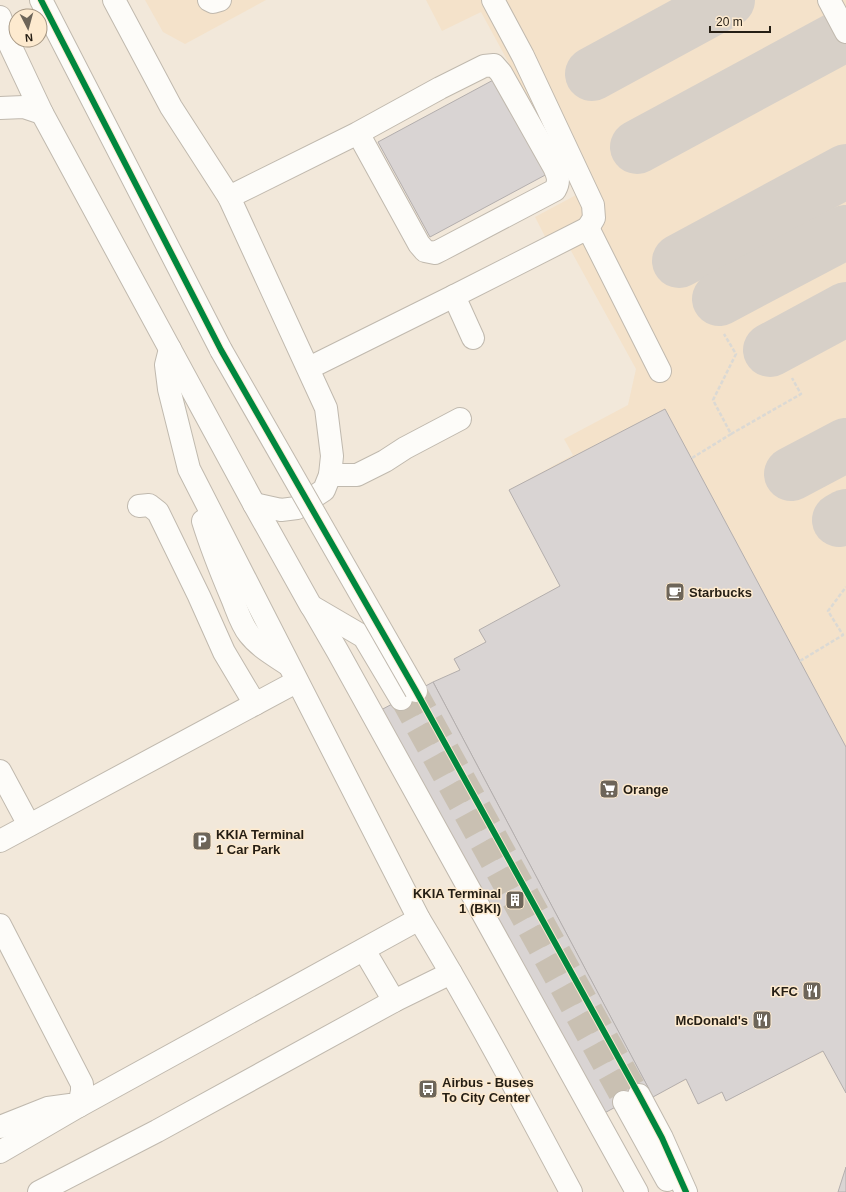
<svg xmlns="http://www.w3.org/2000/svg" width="846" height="1192" viewBox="0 0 846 1192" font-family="Helvetica,sans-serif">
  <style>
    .built { fill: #f4e2ca }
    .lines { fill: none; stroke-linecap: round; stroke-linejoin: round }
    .taxiway { stroke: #d7d0c8; stroke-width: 54 }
    .building { fill: #d9d4d3; stroke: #b3aead }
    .minor-tunnel { stroke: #c9c0b2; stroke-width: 22; stroke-dasharray: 22 11; stroke-linecap: butt }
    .minor-casing { stroke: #c0b9ae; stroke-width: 24 }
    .path { stroke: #dbd9d4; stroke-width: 2.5; stroke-dasharray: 4 2; stroke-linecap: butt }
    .minor { stroke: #fdfcf9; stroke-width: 22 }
    .minor-bridge-casing { stroke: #c0b9ae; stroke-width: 24; stroke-linecap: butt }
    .minor-bridge { stroke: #fdfcf9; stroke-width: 22 }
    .cycleway-casing { stroke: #fdeacf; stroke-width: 8 }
    .cycleway { stroke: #00873e; stroke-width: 6 }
    .labels { text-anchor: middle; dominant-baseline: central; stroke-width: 3; stroke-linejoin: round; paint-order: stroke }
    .poi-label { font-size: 13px; font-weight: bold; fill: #251e14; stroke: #fdeacf; text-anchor: start }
  </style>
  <rect width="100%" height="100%" fill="#f2e8da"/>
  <!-- built -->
  <g class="built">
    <path d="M145,0H266L185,44L163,32Z"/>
    <path d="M426,0H846V1093L823,1052L726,1101L722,1092L698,1104L686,1080L653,1097L649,1089L597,1117L381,710L433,682L460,670L454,659L486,642L479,630L560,586L509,490L573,455L564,439L628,405L636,369L570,249L554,254L535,217L576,195L511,67L481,12L442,31Z"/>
  </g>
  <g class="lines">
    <!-- taxiway -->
    <g class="taxiway">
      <path d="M592,74L728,0"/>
      <path d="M637,147L846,34"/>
      <path d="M679,261L846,171"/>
      <path d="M719,299L846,232"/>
      <path d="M770,350L846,309"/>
      <path d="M791,474L846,445"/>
      <path d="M839,520L846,516"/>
    </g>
  </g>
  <!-- building -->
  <g class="building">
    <path d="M497,78L549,173L430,237L378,142Z"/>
    <path d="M665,409L846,747V1093L823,1051L726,1101L722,1092L698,1104L686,1079L653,1097L433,682L460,670L454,659L486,642L479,630L560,586L509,490Z"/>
    <path d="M433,682L649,1089L597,1117L381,710Z"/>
    <path d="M846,1167V1192H838Z"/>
  </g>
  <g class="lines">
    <!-- minor-tunnel -->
    <g class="minor-tunnel">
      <path d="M416,691L639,1095"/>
      <path d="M401,699L624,1102"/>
    </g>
    <defs>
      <g id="minor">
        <path d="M41,0L221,350"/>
        <path d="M114,0L171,107L229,197L326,408L332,456L330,475L324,490L297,508L281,510L254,504"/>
        <path d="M209,0L213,2L220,0"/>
        <path d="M493,0L523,56L593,205L594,218L588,228"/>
        <path d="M829,0L846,32"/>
        <path d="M0,17L10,45L42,113L254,504L311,606L364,637L401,699"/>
        <path d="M0,108L24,107L42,113"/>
        <path d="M229,197L358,133L440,88L484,66L494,65L501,73L554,167C558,176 560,181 555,190L441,250L435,253L425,251L419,244L358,133"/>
        <path d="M454,296L473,338"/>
        <path d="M170,349L166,365L169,389L189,469L419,919C473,1008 522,1100 571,1192"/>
        <path d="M309,368L454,296L588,228L660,371"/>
        <path d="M330,475H357L385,461L405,448L460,419"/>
        <path d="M139,506L149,505L158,512L199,596L224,652L255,704"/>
        <path d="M203,521C211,547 221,572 232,598C237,610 241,624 249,634C259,647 274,655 287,664"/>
        <path d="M312,607L338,652L637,1192"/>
        <path d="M0,771L29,825"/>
        <path d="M0,841L296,682"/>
        <path d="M0,925L82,1084V1091L79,1106"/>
        <path d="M364,950L394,1001"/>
        <path d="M639,1095L662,1138L686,1192"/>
        <path d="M624,1102L667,1180"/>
        <path d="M0,1127L48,1108L70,1105"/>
        <path d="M0,1152L79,1106L419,919"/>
        <path d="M39,1192L157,1131L394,1001L451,973"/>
      </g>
    </defs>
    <!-- minor casing -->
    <use href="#minor" class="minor-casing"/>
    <!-- path -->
    <g class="path">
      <path d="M731,434L801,394L792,378"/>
      <path d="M692,458L731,434L713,400L736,354L724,334"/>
      <path d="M800,661L843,635L828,611L846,587"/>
    </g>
    <!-- minor -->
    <use href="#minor" class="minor"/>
    <defs>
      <path id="minor-bridge" d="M221,350L416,691"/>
    </defs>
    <!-- minor-bridge casing -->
    <use href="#minor-bridge" class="minor-bridge-casing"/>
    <!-- minor-bridge -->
    <use href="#minor-bridge" class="minor-bridge"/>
    <defs>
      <path id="cycleway" d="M41,0L221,350L416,691L639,1095L662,1138L686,1192"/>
    </defs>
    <!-- cycleway casing -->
    <use href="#cycleway" class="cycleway-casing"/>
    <!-- cycleway -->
    <use href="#cycleway" class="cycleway"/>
  </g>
  <!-- icons -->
  <defs>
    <symbol id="cafe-square" viewBox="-11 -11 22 22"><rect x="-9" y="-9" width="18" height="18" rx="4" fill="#6d6559" stroke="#fdeacf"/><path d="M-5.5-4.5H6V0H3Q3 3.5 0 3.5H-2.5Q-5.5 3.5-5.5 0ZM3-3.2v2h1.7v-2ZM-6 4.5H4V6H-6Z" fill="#fff"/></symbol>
    <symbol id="supermarket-square" viewBox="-11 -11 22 22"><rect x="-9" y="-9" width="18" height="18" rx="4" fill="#6d6559" stroke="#fdeacf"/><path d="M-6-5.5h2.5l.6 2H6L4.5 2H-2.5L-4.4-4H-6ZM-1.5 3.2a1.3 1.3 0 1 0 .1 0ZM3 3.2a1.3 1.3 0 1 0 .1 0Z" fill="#fff"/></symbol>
    <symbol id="parking-square" viewBox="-11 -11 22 22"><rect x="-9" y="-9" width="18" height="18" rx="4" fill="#6d6559" stroke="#fdeacf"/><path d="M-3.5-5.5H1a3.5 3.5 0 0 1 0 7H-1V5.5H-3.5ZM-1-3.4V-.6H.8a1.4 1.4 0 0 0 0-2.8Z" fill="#fff"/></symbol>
    <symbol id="building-square" viewBox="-11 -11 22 22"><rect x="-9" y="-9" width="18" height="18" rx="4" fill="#6d6559" stroke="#fdeacf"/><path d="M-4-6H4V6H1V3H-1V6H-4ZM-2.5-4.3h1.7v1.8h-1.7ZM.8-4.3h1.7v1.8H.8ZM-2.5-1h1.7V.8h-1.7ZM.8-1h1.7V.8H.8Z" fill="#fff"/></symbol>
    <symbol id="restaurant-square" viewBox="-11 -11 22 22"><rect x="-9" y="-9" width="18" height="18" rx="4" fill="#6d6559" stroke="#fdeacf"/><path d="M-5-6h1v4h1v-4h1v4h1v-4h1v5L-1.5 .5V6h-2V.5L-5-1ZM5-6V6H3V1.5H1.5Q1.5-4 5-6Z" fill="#fff"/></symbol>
    <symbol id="bus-square" viewBox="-11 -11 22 22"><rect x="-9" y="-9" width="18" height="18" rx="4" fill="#6d6559" stroke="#fdeacf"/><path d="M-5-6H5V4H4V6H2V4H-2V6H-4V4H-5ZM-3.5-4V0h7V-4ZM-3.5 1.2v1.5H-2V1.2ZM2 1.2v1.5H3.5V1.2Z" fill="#fff"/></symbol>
  </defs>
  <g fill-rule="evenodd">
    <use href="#cafe-square" x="664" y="581" width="22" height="22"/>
    <use href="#supermarket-square" x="598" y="778" width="22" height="22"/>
    <use href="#parking-square" x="191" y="830" width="22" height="22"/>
    <use href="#building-square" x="504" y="889" width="22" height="22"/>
    <use href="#restaurant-square" x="801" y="980" width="22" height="22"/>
    <use href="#restaurant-square" x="751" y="1009" width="22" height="22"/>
    <use href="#bus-square" x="417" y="1078" width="22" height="22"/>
  </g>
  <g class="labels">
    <!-- poi labels -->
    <g class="poi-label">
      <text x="689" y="592">Starbucks</text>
      <text x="623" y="789">Orange</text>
      <text x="216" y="834">KKIA Terminal<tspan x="216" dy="15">1 Car Park</tspan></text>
      <text x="501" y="893" text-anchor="end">KKIA Terminal<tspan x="501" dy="15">1 (BKI)</tspan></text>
      <text x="798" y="991" text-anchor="end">KFC</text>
      <text x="748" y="1020" text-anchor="end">McDonald's</text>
      <text x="442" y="1082">Airbus - Buses<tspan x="442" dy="15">To City Center</tspan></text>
    </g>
  </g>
  <!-- north arrow -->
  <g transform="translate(28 28) rotate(174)"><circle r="19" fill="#fdeacf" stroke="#a79884"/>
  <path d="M0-3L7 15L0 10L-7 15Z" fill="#6d6559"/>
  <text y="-6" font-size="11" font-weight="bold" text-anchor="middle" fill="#251e14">N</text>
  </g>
  <!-- scale -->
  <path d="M710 26v6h60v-6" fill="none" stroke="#251e14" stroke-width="2"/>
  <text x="716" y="26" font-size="12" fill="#251e14" stroke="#fdeacf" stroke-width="3" paint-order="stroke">20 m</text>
</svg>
